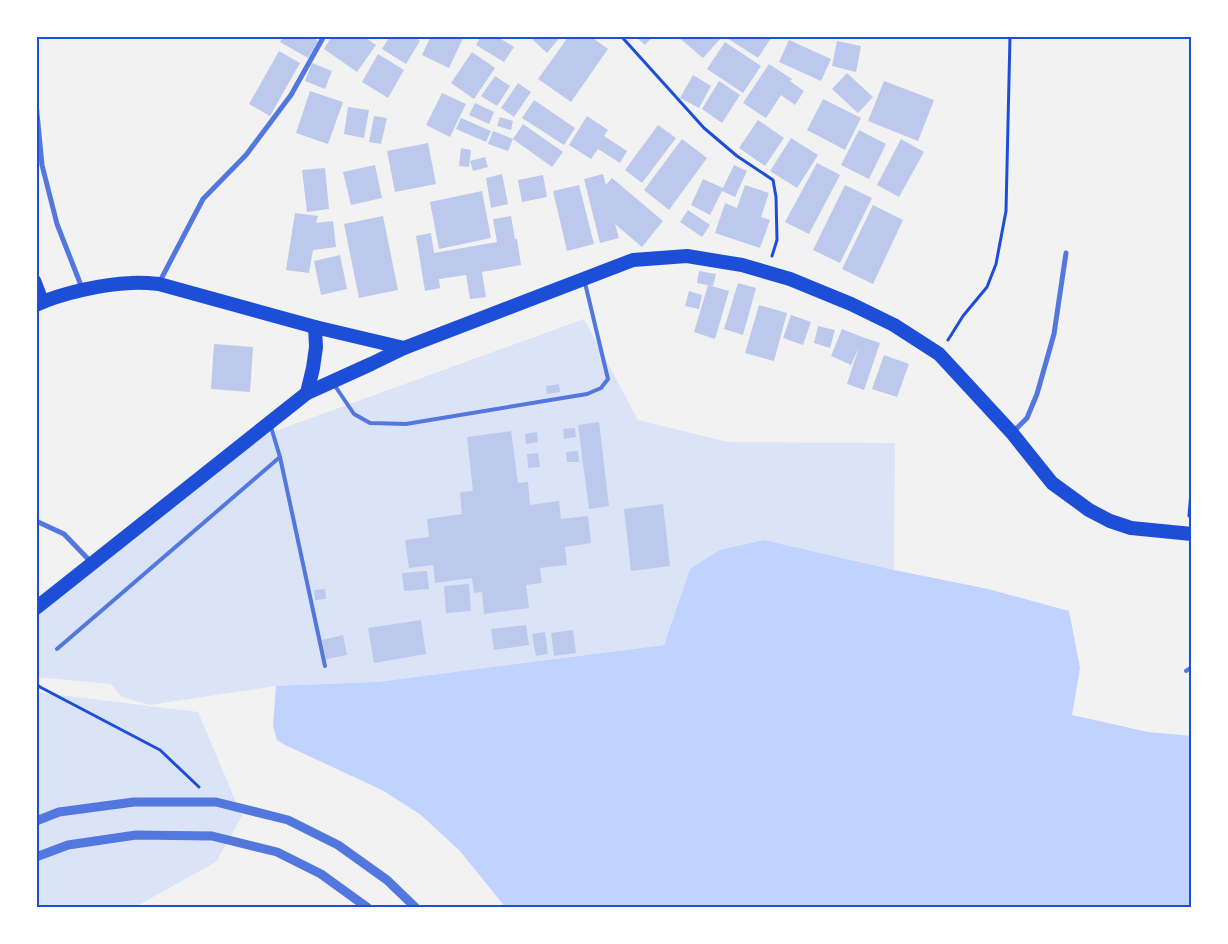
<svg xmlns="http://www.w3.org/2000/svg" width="1228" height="944" viewBox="0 0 1228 944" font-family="'DejaVu Sans',sans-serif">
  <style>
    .green { fill: #dbe4f7 }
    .water { fill: #bfd3fe }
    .building { fill: #bdc9ec }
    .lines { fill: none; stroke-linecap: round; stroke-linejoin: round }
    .path { stroke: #1d4ed8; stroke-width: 3 }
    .service { stroke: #5277de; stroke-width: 4 }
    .minor { stroke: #5277de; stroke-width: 5 }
    .tertiary { stroke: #5277de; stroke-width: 9 }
    .secondary { stroke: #1d4ed8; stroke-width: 10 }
    .trunk { stroke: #1d4ed8; stroke-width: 14 }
    .neatline { fill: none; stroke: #1d4ed8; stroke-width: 2 }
  </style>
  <rect width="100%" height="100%" fill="#f2f2f2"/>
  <!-- green -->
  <g class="green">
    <path d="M584,319L638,420L728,442L895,443L894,570L764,540L690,569L664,645L377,682L276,686L149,705L122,697L111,684L36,677V609L256,438Z"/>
    <path d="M36,692L198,712L242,816L216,862L133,908H36Z"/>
  </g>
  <!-- water -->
  <path class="water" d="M764,540L894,570L988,589L1069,611L1080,668L1072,715L1148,732L1192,736V908H506L460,851L421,815L382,790L285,745L277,740L273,726L276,686L377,682L664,645L690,569L720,550Z"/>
  <!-- building -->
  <g class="building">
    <path d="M284,36H310L318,41L308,58L280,42Z"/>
    <path d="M332,36H363L376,45L357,72L324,49Z"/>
    <path d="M390,36H412L420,41L406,64L382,49Z"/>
    <path d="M431,36H464L449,68L422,55Z"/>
    <path d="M481,36H496L514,47L504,62L476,45Z"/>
    <path d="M529,36H561L547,53Z"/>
    <path d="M569,36H590L608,49L571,102L538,79Z"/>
    <path d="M635,36H653L645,45Z"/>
    <path d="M677,36H717L720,39L703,58Z"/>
    <path d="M727,36H768L771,38L758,58L727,38Z"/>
    <path d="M789,40L831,59L821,81L779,62Z"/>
    <path d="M837,41L861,46L856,72L832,66Z"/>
    <path d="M725,42L761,66L743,93L707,69Z"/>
    <path d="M279,51L300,63L270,116L249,104Z"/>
    <path d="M472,52L495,68L474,99L451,83Z"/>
    <path d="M378,54L404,70L388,98L362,82Z"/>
    <path d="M312,63L332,71L325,89L305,81Z"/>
    <path d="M769,64L792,79L790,81L804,91L795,105L781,95L766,118L743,103Z"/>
    <path d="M847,73L873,97L858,113L832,89Z"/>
    <path d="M693,75L711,86L699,108L680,98Z"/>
    <path d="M495,76L510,86L497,106L481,96Z"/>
    <path d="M719,81L740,95L722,123L702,109Z"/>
    <path d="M884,81L934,100L918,141L868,121Z"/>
    <path d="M518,83L531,92L514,117L501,108Z"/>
    <path d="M310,91L343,102L328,144L296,133Z"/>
    <path d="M442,93L466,104L450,137L426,125Z"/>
    <path d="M823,99L861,118L845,150L807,130Z"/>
    <path d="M534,100L575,128L564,145L522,118Z"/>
    <path d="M475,103L494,112L489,124L469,115Z"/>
    <path d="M348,107L369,110L364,138L344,134Z"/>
    <path d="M374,116L387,118L381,144L369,142Z"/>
    <path d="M587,116L608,130L604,136L627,151L620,163L598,149L591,159L569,145Z"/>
    <path d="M500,117L513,121L511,130L497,126Z"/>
    <path d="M461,118L491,131L486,142L456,129Z"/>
    <path d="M758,120L784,138L765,166L739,148Z"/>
    <path d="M523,124L563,152L552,167L513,139Z"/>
    <path d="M658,125L676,138L642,183L625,170Z"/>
    <path d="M859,130L886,144L869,179L841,165Z"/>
    <path d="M493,131L513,139L508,151L488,144Z"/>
    <path d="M791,138L818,155L797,188L770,171Z"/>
    <path d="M682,139L707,158L669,210L644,190Z"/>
    <path d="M901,139L924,152L899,197L877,185Z"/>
    <path d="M428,143L436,184L395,192L387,151Z"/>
    <path d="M461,148L471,150L469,167L459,166Z"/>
    <path d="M485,157L488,167L473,171L470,161Z"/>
    <path d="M817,163L840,175L809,234L785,222Z"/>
    <path d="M375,165L382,198L351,205L343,172Z"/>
    <path d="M734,165L747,171L735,197L722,191L710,215L691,205L703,179L723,188Z"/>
    <path d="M325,168L329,209L307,212L302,170Z"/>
    <path d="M502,174L508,204L491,208L486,178Z"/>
    <path d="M603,174L606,185L612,178L663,221L642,247L615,224L619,238L600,243L584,179Z"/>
    <path d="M543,175L547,197L522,202L518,180Z"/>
    <path d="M579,185L594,244L567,251L553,191Z"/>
    <path d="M745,185L769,193L761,217L770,220L760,248L715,233L725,203L737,208Z"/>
    <path d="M845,185L872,198L840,263L813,250Z"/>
    <path d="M482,191L491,238L439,249L430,202Z"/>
    <path d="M873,205L903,220L873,284L842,269Z"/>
    <path d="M688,210L710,225L702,237L680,222Z"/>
    <path d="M295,213L318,216L316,223L333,221L336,247L313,250L309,273L286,270Z"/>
    <path d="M383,216L398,290L359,298L344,224Z"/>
    <path d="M511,216L515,239H517L521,265L482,272L486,297L470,299L466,275L439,279L440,288L425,291L416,236L431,233L434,253L497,242L493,219Z"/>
    <path d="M340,255L347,289L321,295L314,261Z"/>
    <path d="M699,271L716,274L713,286L697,283Z"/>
    <path d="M738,283L756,288L743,335L724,329Z"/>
    <path d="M708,285L729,291L715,339L694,332Z"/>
    <path d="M689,291L702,295L699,309L685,306Z"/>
    <path d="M759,305L787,313L774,361L745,353Z"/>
    <path d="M791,315L811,322L803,345L783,338Z"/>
    <path d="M818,326L835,330L830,348L814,343Z"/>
    <path d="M842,329L862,337L880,343L864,390L847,384L859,347L851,365L831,356Z"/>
    <path d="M214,344L253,347L250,392L211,389Z"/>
    <path d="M884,355L909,364L897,397L872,389Z"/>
    <path d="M559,384L560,392L547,394L546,386Z"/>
    <path d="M599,422L609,506L589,509L578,425Z"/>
    <path d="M575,428L576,437L564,439L563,429Z"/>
    <path d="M511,431L518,483L528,482L530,505L559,501L561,519L588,516L591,543L565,547L567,565L540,568L542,583L526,585L529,608L484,614L482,592L474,593L472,578L435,583L433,565L409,568L405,540L429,537L427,519L462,514L460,492L473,491L467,437Z"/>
    <path d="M537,432L538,442L526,444L525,434Z"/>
    <path d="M578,451L579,462H567L566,452Z"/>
    <path d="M538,453L540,467L528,468L527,454Z"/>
    <path d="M663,504L670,566L631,571L624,509Z"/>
    <path d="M427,571L429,589L404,591L402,573Z"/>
    <path d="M469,584L471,611L446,613L444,586Z"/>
    <path d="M325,589L326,599L315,600L314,590Z"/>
    <path d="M421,620L426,654L374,663L368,628Z"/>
    <path d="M526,625L529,645L494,650L491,629Z"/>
    <path d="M573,630L576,653L554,656L551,633Z"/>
    <path d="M545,632L548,654L536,656L532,634Z"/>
    <path d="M343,635L347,655L326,659L322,640Z"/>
  </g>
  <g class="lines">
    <!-- path -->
    <g class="path">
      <path d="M621,36L704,128L737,156L773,180L776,197L777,240L772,256"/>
      <path d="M948,340L963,316L987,287L996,264L1006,211L1010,36"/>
      <path d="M1189,516L1192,479"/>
      <path d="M36,684L40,687L160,750L199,787"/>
    </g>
    <!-- service -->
    <g class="service">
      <path d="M333,383L354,414L370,423L406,424L587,394L601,388L608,379L585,283"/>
      <path d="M271,427L280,457L325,666"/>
      <path d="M57,649L280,457"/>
      <path d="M1186,671L1192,667"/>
    </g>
    <!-- minor -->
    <g class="minor">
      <path d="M36,103L42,165L57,224L82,288"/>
      <path d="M159,283L203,199L246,155L291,95L324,36"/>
      <path d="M1012,433L1027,418L1037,394L1054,334L1066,253"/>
      <path d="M36,521L64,534L91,562"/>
    </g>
    <!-- tertiary -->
    <g class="tertiary">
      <path d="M36,821L59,812L134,802H216L288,820L338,845L387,880L416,908"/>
      <path d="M36,857L68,845L136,835L212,836L277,852L321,874L368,908"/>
    </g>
    <!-- secondary -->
    <path class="secondary" d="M36,280L44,301"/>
    <!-- trunk -->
    <g class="trunk">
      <path d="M36,305C61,293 104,284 131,283C140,282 150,283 159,284L315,327L404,348"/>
      <path d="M307,393L313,368L316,347L315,327"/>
      <path d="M36,608L307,393L371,364L404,348L633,260L687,256L742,265L790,279L851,304L894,325L939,354L1012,433L1052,483L1089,510L1110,521L1131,528L1192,534"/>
    </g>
  </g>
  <!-- border -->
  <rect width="1228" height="944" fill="none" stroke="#ffffff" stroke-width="75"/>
  <rect x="38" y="38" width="1152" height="868" class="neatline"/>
</svg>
